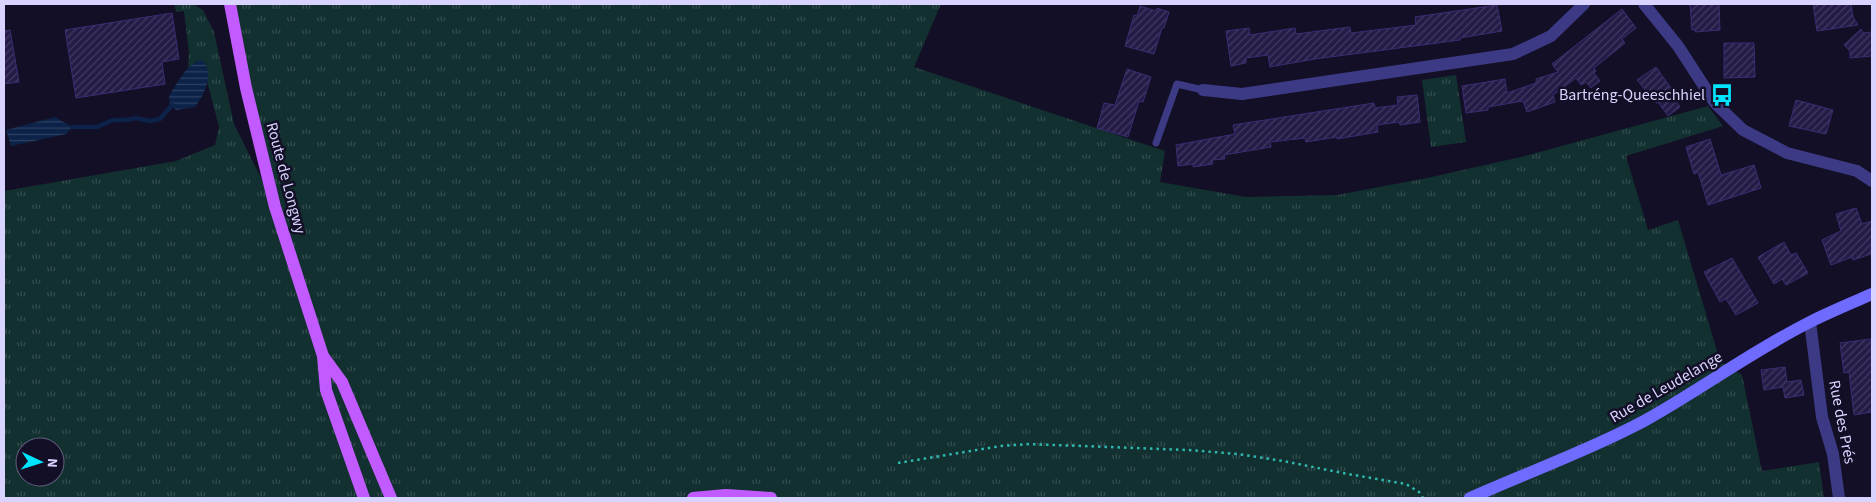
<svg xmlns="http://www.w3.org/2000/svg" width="1876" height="502" viewBox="0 0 1876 502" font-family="'Source Sans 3',sans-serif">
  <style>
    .grass { fill: url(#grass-tufts); fill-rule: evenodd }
    .water { fill: url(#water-rules) }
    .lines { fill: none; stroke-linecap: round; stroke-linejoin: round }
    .stream { stroke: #0c2248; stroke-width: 4.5 }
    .building { fill: url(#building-hatch); stroke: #3b2d73 }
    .path { stroke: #2fb8b0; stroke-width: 2.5; stroke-dasharray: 2.5 4; stroke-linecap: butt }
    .lane { stroke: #3d3a85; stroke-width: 7 }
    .street { stroke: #3d3a85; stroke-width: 12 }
    .secondary { stroke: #6f6bff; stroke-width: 12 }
    .primary { stroke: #c25bff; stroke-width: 12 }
    .labels { text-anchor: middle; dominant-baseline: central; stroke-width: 5; stroke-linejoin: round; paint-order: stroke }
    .poi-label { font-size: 16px; fill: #d9d4ff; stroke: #130f26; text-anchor: end }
    .street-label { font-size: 16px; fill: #d9d4ff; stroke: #130f26 }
  </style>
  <defs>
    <pattern id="grass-tufts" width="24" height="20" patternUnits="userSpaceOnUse" patternTransform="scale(1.25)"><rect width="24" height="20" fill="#12302f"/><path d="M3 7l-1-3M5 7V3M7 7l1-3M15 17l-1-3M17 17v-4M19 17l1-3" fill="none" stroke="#344d4e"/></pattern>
    <pattern id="water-rules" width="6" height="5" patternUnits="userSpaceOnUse" patternTransform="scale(1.25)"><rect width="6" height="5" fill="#0c2248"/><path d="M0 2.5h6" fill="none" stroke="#2f4163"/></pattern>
    <pattern id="building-hatch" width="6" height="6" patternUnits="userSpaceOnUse" patternTransform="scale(1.25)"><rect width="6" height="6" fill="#241b47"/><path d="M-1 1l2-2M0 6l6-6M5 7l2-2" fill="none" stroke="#433b63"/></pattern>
  </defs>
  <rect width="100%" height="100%" fill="#130f26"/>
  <!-- grass -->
  <g class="grass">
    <path d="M174,4H193L203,10L214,32L234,124L274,204L230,4H941L914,67L1165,151L1160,182L1246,197L1337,195L1427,178L1521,157L1708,106L1723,126L1626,156L1648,230L1678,220L1720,361L1742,375L1762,471L1819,462L1824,498H4V191L176,161L215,145L219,127L207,81V67L197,61L188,69L189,53L184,11L176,12ZM25,447H55V477H25Z"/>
    <path d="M1456,75L1466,142L1431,147L1422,80Z"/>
  </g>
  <!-- water -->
  <g class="water">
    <path d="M203,60C214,75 205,94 195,107L176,110L170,104L169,96C177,84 188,61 203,60Z"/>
    <path d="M55,117L72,127L66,134L11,146L6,130Z"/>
  </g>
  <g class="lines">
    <!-- stream -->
    <path class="stream" d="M72,127H97L113,120H126L136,118L150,121L160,119L172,105"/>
  </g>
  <!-- building -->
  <g class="building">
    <path d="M1690,4H1719L1720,30L1695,32V29L1692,30Z"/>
    <path d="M1813,4H1851L1853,17L1858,25L1817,31Z"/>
    <path d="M1497,5L1502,31L1460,38V40L1315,59L1270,67L1268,55L1246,58V63L1231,66L1226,31L1249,28L1250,35L1295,28L1296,34L1350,27L1351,33L1416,25L1415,17Z"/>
    <path d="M1140,6L1156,11L1157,8L1169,12L1164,28H1162L1154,54L1125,46L1134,15L1137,16Z"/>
    <path d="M1622,9L1636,28L1622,39L1625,43L1594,68L1596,71L1594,73L1600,81L1591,88L1586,82L1581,85L1576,78L1553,95L1555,102L1527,112L1523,101L1488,107V110L1466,113L1462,86L1505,79L1507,93L1536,83V79L1558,72L1552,64Z"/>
    <path d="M172,13L179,59L162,62L165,84L76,98L65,30Z"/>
    <path d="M1861,29L1863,33L1872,32V56L1850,58V51L1844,45Z"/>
    <path d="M10,30L19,82L4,84V31Z"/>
    <path d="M1724,43H1754L1755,77L1724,78Z"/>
    <path d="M1656,67L1673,91L1672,93L1680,107L1668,116L1658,102L1656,103L1637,80Z"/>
    <path d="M1127,69L1151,77L1143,102L1139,101L1128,137L1097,128L1104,103L1115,105Z"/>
    <path d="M1417,95L1420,122L1400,125L1399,122L1377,125L1378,132L1337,139V137L1306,142L1305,138L1270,142L1271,147L1224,155L1225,159L1212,160L1213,164L1193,167V164L1178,166L1176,145L1235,134L1233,125L1374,103L1375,108L1398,105L1397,97Z"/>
    <path d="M1796,100L1833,110L1826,134L1789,126Z"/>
    <path d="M1710,139L1721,175L1754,165L1761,188L1708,205L1698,172L1694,174L1686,147Z"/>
    <path d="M1856,208L1862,224L1872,221L1871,254L1853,260L1852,257L1831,265L1822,240L1841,231L1836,214Z"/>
    <path d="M1784,242L1791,255L1796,253L1808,273L1786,285L1782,279L1774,284L1758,257Z"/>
    <path d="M1732,258L1758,303L1736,315L1726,299L1720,302L1704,272Z"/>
    <path d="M1871,339L1872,412L1854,415L1849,372L1844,373L1840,343Z"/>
    <path d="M1785,367L1787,382L1801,380L1804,395L1785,398L1783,387L1764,390L1761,370Z"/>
  </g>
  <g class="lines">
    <!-- path -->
    <path class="path" d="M898,463L1001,446L1029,444L1188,450L1238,454L1283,461L1348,474L1406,484L1419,492L1423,498"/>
    <!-- lane -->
    <path class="lane" d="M1156,143L1177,84L1203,90"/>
    <!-- street -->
    <g class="street">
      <path d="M1644,4L1678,46L1715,103L1743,130L1787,153L1857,171L1872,181"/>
      <path d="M1203,90L1242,94L1513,54L1551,36L1584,4"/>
      <path d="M1810,322L1822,417L1833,454L1839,498"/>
    </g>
    <!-- secondary -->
    <path class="secondary" d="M1470,498C1528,472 1588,451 1644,421C1700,390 1752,351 1810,322C1830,312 1852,303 1872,294"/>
    <!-- primary -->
    <g class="primary">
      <path d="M230,4L246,88L275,207L323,356L326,390L364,498"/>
      <path d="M323,356L342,382L391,498"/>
      <path d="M693,498L726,495L771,498"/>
    </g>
  </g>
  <!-- icons -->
  <defs>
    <symbol id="bus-bare" viewBox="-9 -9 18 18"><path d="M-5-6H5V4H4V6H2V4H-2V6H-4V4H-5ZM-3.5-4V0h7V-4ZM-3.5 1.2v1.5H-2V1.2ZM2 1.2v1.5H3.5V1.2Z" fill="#00e5ff" stroke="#130f26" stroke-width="2.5" paint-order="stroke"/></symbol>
  </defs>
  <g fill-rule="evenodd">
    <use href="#bus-bare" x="1706" y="79" width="32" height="32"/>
  </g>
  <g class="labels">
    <!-- poi labels -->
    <g class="poi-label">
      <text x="1705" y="95">Bartréng-Queeschhiel</text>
    </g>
    <!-- street labels -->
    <g class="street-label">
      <text transform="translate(286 178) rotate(75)">Route de Longwy</text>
      <text transform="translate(1666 387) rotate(-30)">Rue de Leudelange</text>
      <text transform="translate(1842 422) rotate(79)">Rue des Prés</text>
    </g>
  </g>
  <!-- border -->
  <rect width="1876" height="502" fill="none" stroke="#d9d4ff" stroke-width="10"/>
  <!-- north arrow -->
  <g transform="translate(40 462) rotate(94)"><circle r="24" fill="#130f26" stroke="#625e7d"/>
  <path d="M0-4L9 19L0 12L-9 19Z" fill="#00e5ff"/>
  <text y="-8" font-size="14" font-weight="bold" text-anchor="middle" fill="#d9d4ff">N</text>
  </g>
</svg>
